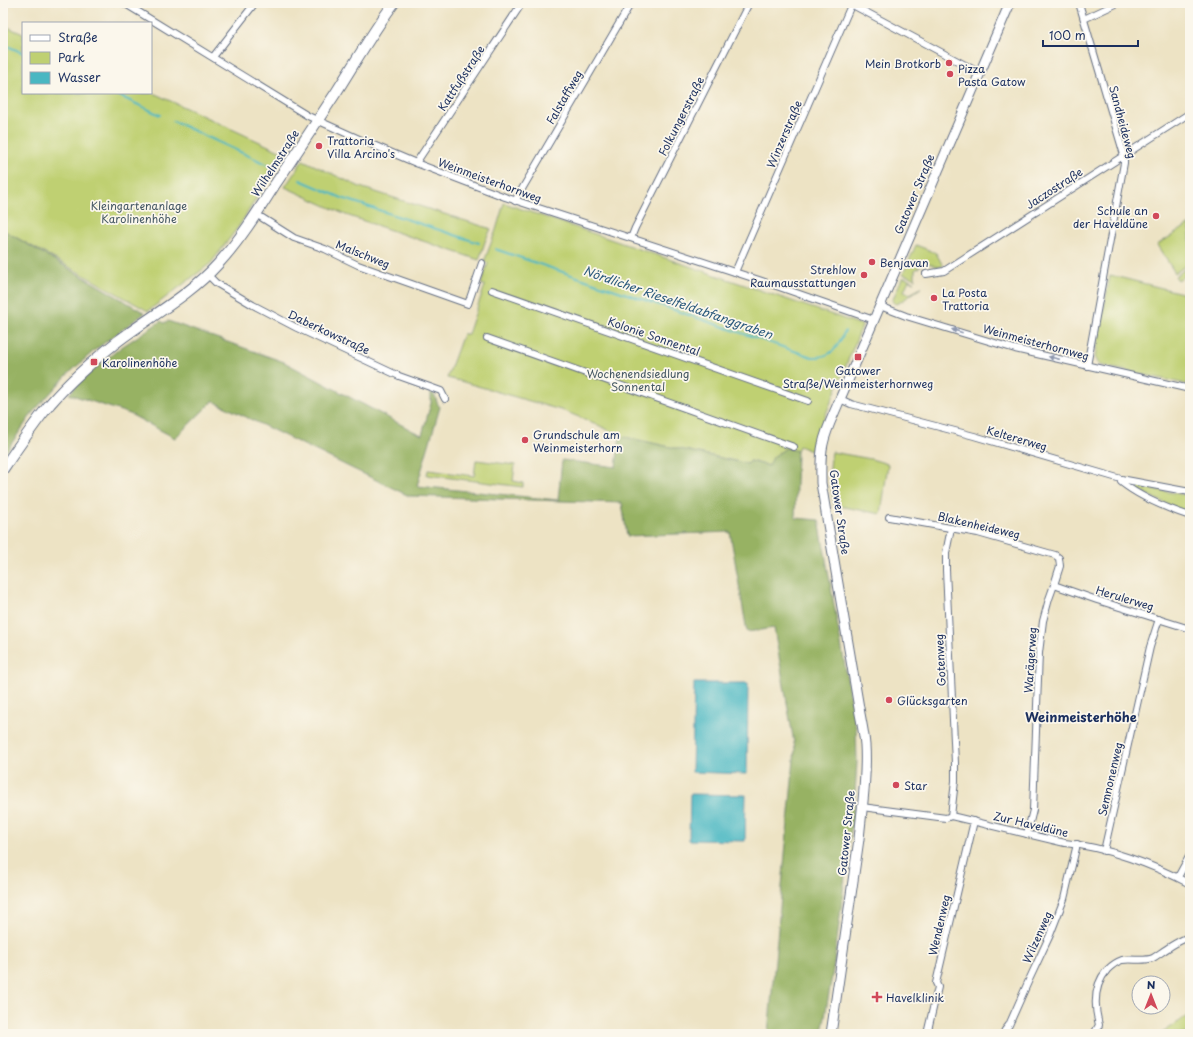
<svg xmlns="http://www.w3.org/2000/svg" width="1193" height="1037" viewBox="0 0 1193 1037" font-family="'Playpen Sans',sans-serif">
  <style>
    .green { fill: #bfd072; stroke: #6d8068 }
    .forest { fill: #97b264; stroke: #597061 }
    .water { fill: #49b7c2; stroke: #327390 }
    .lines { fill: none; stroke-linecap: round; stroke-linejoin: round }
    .stream { stroke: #49b7c2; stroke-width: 2 }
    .minor-casing { stroke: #646e82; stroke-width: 8 }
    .secondary-casing { stroke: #646e82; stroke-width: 11 }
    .primary-casing { stroke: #646e82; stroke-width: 12 }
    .minor { stroke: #fff; stroke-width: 6 }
    .secondary { stroke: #fff; stroke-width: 9 }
    .primary { stroke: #fff; stroke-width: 10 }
    .oneway { fill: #8d97ae }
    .poi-dot { fill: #d1495b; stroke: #fbf7ec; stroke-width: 1.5 }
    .labels { text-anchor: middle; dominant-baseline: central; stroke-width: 3.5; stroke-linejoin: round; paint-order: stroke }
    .poi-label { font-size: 11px; fill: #1b2f5e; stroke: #fbf7ec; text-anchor: start }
    .street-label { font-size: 11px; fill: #1b2f5e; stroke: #fbf7ec }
    .park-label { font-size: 11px; fill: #445763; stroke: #fbf7ec }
    .water-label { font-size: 12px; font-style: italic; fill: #29587c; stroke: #fbf7ec }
    .quarter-label { font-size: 13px; font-weight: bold; fill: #1b2f5e; stroke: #fbf7ec }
  </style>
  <rect width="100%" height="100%" fill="#fbf7ec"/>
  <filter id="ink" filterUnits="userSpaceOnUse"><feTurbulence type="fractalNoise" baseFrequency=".025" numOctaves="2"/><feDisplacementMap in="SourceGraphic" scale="8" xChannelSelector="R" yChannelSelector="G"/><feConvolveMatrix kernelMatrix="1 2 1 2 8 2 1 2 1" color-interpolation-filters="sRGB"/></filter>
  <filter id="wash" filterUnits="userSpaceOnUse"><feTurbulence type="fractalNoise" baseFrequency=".012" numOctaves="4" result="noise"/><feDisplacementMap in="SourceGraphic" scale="16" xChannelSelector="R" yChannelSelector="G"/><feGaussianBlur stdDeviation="0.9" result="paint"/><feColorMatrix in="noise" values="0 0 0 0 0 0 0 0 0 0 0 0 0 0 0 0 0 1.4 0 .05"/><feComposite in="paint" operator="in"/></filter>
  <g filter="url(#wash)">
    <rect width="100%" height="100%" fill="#ede3c4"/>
    <!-- green -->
    <g class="green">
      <path d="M3,25L23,34V93H151V92L286,154L276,167L239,226L211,263L148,311L3,230Z"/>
      <path d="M303,160L360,187L491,229L486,239L479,260L346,215L285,187Z"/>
      <path d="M504,203L862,325V326L811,451L799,446L797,451L786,448L773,457L770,466L750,461L749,464L620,436L594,423L564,411L460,381L447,378L463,334H468L484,288L485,286L481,284L488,263L484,262L496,230Z"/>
      <path d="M1190,224V263L1175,273L1157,245Z"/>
      <path d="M916,245L936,253L943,266C936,269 931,262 924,263L923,264L915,270V279L903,274Z"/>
      <path d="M1190,266V272L1178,280L1175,276Z"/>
      <path d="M1110,275L1190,295V385L1099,365L1095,357Z"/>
      <path d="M902,278H906L914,282L909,280L904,291L910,294L922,287L899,303L895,304L892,301Z"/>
      <path d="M832,452L871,459L888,464L881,514L834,505C831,486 828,472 832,452Z"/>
      <path d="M476,460L515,465L513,481L523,483V487L427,475L428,470L474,476Z"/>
      <path d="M1128,483L1138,484L1148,488L1190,496V513C1169,505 1146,496 1128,483Z"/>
      <path d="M1190,1014V1034H1161Z"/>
    </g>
    <!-- forest -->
    <g class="forest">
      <path d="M3,230L145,313L96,349L67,375L33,412L3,456Z"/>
      <path d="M161,321L164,323L168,321L284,362L413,431L422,435L431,403V392C437,396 435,402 440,407L417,486L558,500L562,460L616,467L620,436L748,464L750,461L769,466L773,457L786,448L797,451L795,518L819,520L856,728L857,762L854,808L846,868L834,964L822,1034H768L795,749L774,628L747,632L730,532L627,536L622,503L409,496L213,401L175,438L130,414L69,394L83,379L120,348Z"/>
    </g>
    <!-- water -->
    <g class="water">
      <path d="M694,683H748L747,774L692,772Z"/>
      <path d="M690,794L746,795L745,841L689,840Z"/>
    </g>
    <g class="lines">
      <!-- stream -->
      <g class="stream">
        <path d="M3,44L23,53"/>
        <path d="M113,93L160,115"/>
        <path d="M173,121L277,169"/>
        <path d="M300,180L342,198L479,243"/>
        <path d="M495,249L812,357C832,358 837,348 845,331"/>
      </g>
    </g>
  </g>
  <g filter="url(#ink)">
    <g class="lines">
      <defs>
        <g id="minor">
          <path d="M124,3L308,116L359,139L416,163L505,197L762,281L874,320"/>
          <path d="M849,3L980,73"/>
          <path d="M1079,3L1124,155V163L1087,366"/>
          <path d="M1084,19L1118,3"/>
          <path d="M213,57L255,3"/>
          <path d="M416,163L522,3"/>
          <path d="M515,201L631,3"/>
          <path d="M256,214L294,238L325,249L358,265L468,304L482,263"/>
          <path d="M631,238L635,228L749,3"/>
          <path d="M735,272L852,3"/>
          <path d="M926,274L944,271L1190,113"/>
          <path d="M208,275L216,283L253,305L297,328L399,376L441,391L445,399"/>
          <path d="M492,290L808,401"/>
          <path d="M880,306L906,316L1015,349L1190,389"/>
          <path d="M487,338L794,447"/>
          <path d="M840,399L851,404L974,436L1121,479L1190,492"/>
          <path d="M1121,479V482C1141,498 1166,508 1190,516"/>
          <path d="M889,517L978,533L1055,555L1059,558L1060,566L1054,585L1049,599L1043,621L1039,653L1033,810L1027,834"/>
          <path d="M1054,585L1097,600L1190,629"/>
          <path d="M862,807L946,818L951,816L1065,843C1106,847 1154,865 1190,884"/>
          <path d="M951,816L955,781V763L946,570V553L951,528"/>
          <path d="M1104,851L1150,647L1159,619"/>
          <path d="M1178,877L1190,855"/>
          <path d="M927,1034L938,987L936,983L974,821"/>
          <path d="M1003,1034L1005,1030L1009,1025L1029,980L1050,935L1064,899L1077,844"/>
          <path d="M1094,1034L1099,1025C1094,1006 1093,986 1107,970C1111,966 1116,962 1122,960C1132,958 1143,962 1153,958C1158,955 1163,951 1168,948C1175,943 1182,940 1190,936"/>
        </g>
        <path id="secondary" d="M831,1034L859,839C862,808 867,776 865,745C864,732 861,720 859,708L821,483C821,470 820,457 823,444C826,429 834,414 840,399L1010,3"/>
        <path id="primary" d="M3,469C18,447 33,425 50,404C69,382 95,359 118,341C151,316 190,295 218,264C240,240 257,213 274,186C295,155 316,123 337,91C356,61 373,31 394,3"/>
      </defs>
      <!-- minor casing -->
      <use href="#minor" class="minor-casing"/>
      <!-- secondary casing -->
      <use href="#secondary" class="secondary-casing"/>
      <!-- primary casing -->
      <use href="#primary" class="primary-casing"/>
      <!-- minor -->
      <use href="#minor" class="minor"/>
      <!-- secondary -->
      <use href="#secondary" class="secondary"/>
      <!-- primary -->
      <use href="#primary" class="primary"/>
    </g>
    <!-- one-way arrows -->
    <defs><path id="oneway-solid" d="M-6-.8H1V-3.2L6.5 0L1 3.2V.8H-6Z"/></defs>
    <g class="oneway">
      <use href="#oneway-solid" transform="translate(957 331) rotate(-163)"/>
      <use href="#oneway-solid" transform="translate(1054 358) rotate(-167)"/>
    </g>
  </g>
  <!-- markers -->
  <g class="poi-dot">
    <circle cx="949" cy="63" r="4"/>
    <circle cx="950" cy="74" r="4"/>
    <circle cx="319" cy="146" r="4"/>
    <circle cx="1156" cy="216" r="4"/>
    <circle cx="872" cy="262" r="4"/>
    <circle cx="864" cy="275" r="4"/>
    <circle cx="934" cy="298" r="4"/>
    <rect x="854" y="353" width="8" height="8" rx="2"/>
    <rect x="90" y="358" width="8" height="8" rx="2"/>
    <circle cx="525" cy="440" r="4"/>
    <circle cx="889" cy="700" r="4"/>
    <circle cx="896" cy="785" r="4"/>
    <path d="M875 991h4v4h4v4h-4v4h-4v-4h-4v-4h4z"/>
  </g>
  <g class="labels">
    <!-- poi labels -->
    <g class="poi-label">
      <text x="941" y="63" text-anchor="end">Mein Brotkorb</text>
      <text x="958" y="68">Pizza<tspan x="958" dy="13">Pasta Gatow</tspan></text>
      <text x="327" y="140">Trattoria<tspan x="327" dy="13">Villa Arcino's</tspan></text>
      <text x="1148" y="210" text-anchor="end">Schule an<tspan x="1148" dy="13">der Haveldüne</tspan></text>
      <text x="880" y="262">Benjavan</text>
      <text x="856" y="269" text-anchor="end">Strehlow<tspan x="856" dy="13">Raumausstattungen</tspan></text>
      <text x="942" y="292">La Posta<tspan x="942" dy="13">Trattoria</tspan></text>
      <text x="102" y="362">Karolinenhöhe</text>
      <text x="858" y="370" text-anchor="middle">Gatower<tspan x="858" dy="13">Straße/Weinmeisterhornweg</tspan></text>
      <text x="533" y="434">Grundschule am<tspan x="533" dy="13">Weinmeisterhorn</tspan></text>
      <text x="897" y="700">Glücksgarten</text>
      <text x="904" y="785">Star</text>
      <text x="886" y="997">Havelklinik</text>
    </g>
    <!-- street labels -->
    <g class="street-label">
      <text transform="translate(461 78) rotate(-57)">Kattfußstraße</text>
      <text transform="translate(564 97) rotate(-60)">Falstaffweg</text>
      <text transform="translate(681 116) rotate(-63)">Folkungerstraße</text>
      <text transform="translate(1123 122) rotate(75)">Sandheideweg</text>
      <text transform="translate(784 134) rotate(-67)">Winzerstraße</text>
      <text transform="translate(275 163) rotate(-57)">Wilhelmstraße</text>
      <text transform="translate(490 180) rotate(20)">Weinmeisterhornweg</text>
      <text transform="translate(1054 188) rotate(-33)">Jaczostraße</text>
      <text transform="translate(914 194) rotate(-67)">Gatower Straße</text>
      <text transform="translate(363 254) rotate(22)">Malschweg</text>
      <text transform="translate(329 332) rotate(25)">Daberkowstraße</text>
      <text transform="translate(654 336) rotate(19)">Kolonie Sonnental</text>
      <text transform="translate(1036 342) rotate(15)">Weinmeisterhornweg</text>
      <text transform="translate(1017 438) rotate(16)">Keltererweg</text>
      <text transform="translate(840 512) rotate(82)">Gatower Straße</text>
      <text transform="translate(979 525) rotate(13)">Blakenheideweg</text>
      <text transform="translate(1125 598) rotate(17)">Herulerweg</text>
      <text transform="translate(940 660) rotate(-93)">Gotenweg</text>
      <text transform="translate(1030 660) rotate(-86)">Warägerweg</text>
      <text transform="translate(1110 779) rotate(-77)">Semnonenweg</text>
      <text transform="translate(1031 824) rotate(13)">Zur Haveldüne</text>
      <text transform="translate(846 833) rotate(-84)">Gatower Straße</text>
      <text transform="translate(939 925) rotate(-77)">Wendenweg</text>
      <text transform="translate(1037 937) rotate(-66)">Wilzenweg</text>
    </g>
    <!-- park labels -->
    <g class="park-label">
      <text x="139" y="205">Kleingartenanlage<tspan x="139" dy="13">Karolinenhöhe</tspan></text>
      <text x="638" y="373">Wochenendsiedlung<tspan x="638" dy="13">Sonnental</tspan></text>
    </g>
    <!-- water labels -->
    <g class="water-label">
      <text transform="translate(678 302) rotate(19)">Nördlicher Rieselfeldabfanggraben</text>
    </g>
    <!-- quarter labels -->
    <g class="quarter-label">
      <text x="1081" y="716">Weinmeisterhöhe</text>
    </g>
  </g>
  <!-- margin -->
  <rect width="1193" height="1037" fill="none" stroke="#fbf7ec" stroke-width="16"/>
  <!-- legend -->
  <rect x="22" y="22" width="130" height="72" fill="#fbf7ec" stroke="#a1a7b3"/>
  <rect x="30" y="35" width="20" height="6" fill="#ffffff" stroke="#a1a7b3"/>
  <text x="58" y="42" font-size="12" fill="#1b2f5e">Straße</text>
  <rect x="30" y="52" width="20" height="12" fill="#bfd072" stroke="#a1a7b3"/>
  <text x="58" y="62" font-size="12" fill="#1b2f5e">Park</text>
  <rect x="30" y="72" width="20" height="12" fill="#49b7c2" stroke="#a1a7b3"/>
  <text x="58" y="82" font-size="12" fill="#1b2f5e">Wasser</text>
  <!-- north arrow -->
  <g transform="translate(1151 995)"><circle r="19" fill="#fbf7ec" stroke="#a1a7b3"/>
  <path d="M0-3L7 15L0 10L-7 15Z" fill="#d1495b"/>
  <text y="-6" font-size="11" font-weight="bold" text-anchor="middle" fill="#1b2f5e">N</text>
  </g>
  <!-- scale -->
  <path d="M1043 40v6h95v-6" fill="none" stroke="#1b2f5e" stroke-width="2"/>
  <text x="1049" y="40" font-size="12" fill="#1b2f5e" stroke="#fbf7ec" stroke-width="3" paint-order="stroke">100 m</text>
</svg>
